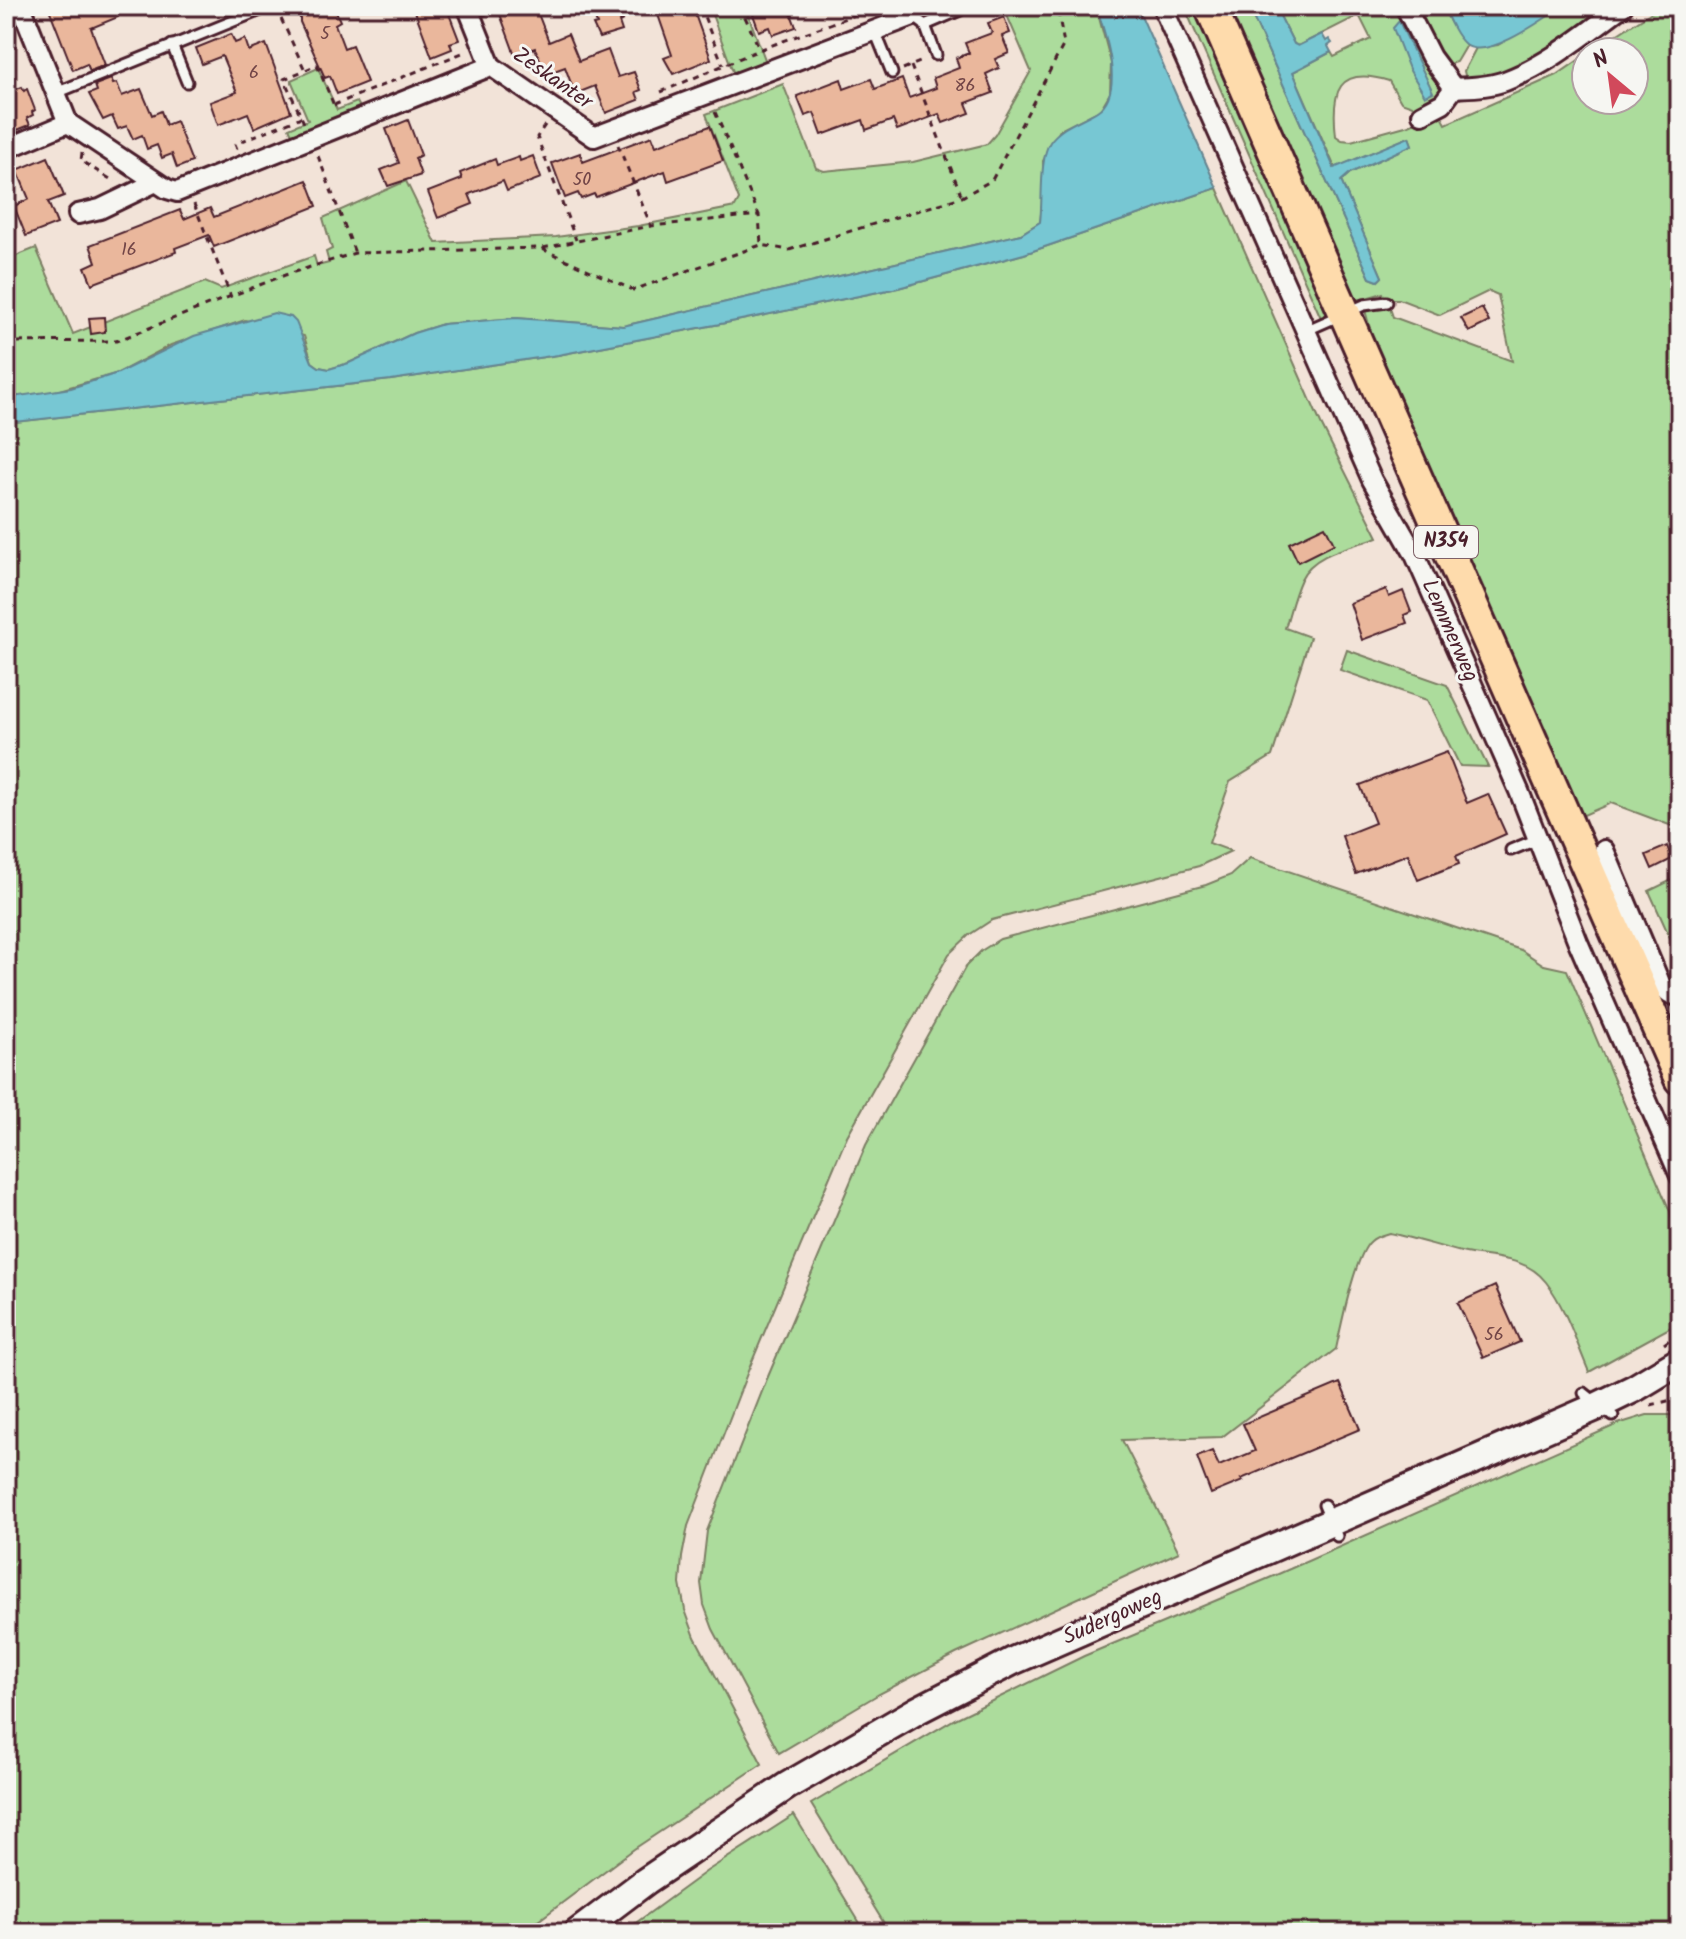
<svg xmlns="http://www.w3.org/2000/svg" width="1686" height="1939" viewBox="0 0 1686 1939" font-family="Kalam,sans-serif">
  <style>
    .green { fill: #acdc9c; stroke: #7b7e64; stroke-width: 2 }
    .water { fill: #77c7d3; stroke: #658490; stroke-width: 2 }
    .building { fill: #eab79c; stroke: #4a1f2b; stroke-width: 2 }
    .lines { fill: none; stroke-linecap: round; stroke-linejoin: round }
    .lane-casing { stroke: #4a1f2b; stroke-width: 15 }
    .street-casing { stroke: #4a1f2b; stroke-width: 24 }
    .secondary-casing { stroke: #4a1f2b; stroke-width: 32 }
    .primary-casing { stroke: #4a1f2b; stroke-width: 36 }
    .path { stroke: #4a1f2b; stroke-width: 3; stroke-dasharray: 6 6; stroke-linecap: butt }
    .lane { stroke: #f6f6f2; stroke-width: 9 }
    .street { stroke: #f6f6f2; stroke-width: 18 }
    .secondary { stroke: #f6f6f2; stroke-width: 26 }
    .primary { stroke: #fedbac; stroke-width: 30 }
    .labels { text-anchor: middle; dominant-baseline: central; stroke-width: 6; stroke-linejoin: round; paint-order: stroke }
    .number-label { font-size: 18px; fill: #724547 }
    .shield { fill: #f6f6f2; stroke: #7e6067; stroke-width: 2 }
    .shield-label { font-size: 20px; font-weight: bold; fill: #4a1f2b }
    .street-label { font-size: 22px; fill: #4a1f2b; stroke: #f6f6f2 }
  </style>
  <rect width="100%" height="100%" fill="#f2e3d8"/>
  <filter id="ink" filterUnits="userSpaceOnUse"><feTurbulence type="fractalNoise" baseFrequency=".0125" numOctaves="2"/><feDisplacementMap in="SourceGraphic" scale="16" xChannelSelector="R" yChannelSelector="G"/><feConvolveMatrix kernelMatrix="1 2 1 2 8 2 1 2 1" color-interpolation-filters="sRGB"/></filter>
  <g filter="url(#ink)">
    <!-- green -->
    <g class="green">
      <path d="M718,6H745L767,65L735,77L710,9Z"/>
      <path d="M1003,6H1096L1111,63L1110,93L1100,110L1060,130L1043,161L1044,188L1040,222L1021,234L623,326L516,318L443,324L414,333L349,363L329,369L319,367L312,362L304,336L245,320L171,345L118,373L49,393L6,398V260L36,248L73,334L205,282L221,289L314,256L317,266L329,263L326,252L332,249L323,218L406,181L436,243L556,237L638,226L735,207L739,200L706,114L783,84L816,168L824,171L913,162L987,144L995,135L1031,71Z"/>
      <path d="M1184,6H1199L1332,312L1327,318H1321Z"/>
      <path d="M1220,6H1248L1370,278L1378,281L1382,277L1341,181L1350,173L1412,145L1409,137L1335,168L1293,72L1331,52L1334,57L1371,39L1359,15L1298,46L1294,44L1275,6H1401L1442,85L1441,94L1418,108L1401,102L1389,81C1337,65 1331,92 1336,136L1342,140L1351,141L1409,125L1439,111L1446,124L1557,75L1586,55V100H1634V52H1590L1661,6H1680V829L1611,803L1577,818L1371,349L1372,336L1365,310L1366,308L1389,305L1393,317L1512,361L1498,295L1489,291L1440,315L1399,299H1385L1383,293L1359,300L1343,286Z"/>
      <path d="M1411,6H1443L1450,22L1466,45L1456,62L1446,65Z"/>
      <path d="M1563,6H1616L1578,34L1504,76L1466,80L1464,71L1476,48L1498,45Z"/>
      <path d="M318,68L337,110L357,102L362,111L295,141L289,128L308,120L291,80Z"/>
      <path d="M1217,188L1321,424L1378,537C1353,547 1314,552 1301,579C1294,594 1290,612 1285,628L1310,637L1272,756L1230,782L1209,843L1231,851L1199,866L992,920L969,935L949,954L847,1136L748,1371L688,1526L682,1557L680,1584L685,1610L695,1637L762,1764L634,1849L522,1933H6V423L391,380L558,355L741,320L898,288L1024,254Z"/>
      <path d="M1347,650L1447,685L1488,767L1460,766L1427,700L1340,670Z"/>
      <path d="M1250,858L1521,950L1544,965L1567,970L1670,1211L1679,1244L1672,1285L1675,1325L1589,1372C1576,1342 1566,1308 1546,1282C1525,1255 1491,1259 1461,1252C1437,1246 1413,1238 1389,1233C1383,1235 1376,1236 1371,1241C1355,1254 1341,1327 1336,1349L1222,1437L1122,1440L1179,1552L956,1654L879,1694L779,1753L713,1629L704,1605L701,1583L707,1531L767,1379L866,1145L966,966L981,951L1000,939L1206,885L1231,875Z"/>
      <path d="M1680,876V960L1649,891Z"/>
      <path d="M1647,1415H1680V1933H890L811,1804L955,1719L1084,1656L1267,1579L1618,1424Z"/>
      <path d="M794,1815L866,1933H622L707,1871Z"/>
    </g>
    <!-- water -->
    <g class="water">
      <path d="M1096,6H1137L1217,188L1024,254L898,288L741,320L558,355L391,380L6,423V398L71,388L118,373L194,336L274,313L291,317L296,322L312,362L319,367L329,369L349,363L414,333L443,324L516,318L623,326L1021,234L1040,222C1043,200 1039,159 1050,142C1061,126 1081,121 1097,111C1126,93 1105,32 1096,6Z"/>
      <path d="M1248,6H1275L1294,44L1298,46L1322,34L1326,41L1329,39L1332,43L1328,46L1331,52L1293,72L1334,168L1409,137L1412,145L1350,173L1341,181L1382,277L1378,281L1370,278Z"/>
      <path d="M1443,6H1563C1545,18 1487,61 1466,45C1455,36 1448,18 1443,6Z"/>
      <path d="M1399,21L1433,92L1425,96L1409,69L1393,28Z"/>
    </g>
    <!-- building -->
    <g class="building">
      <path d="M48,6H114L118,17L91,28L105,65L90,71L87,64L73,70Z"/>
      <path d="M305,6H327L330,12L335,9L340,21L335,24L344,48L352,45L367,82L337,94L330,76L325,78L300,22V16L308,13Z"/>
      <path d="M413,6H446L459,40L450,43L452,49L432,57Z"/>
      <path d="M520,6H535L549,42L568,34L579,61L608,50L618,77L634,72L641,90L636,92L639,100L606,113L595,86L575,94L565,67L546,74L535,48L515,55L500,14Z"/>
      <path d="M613,6H617L623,20L619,22L622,31L599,38L593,25L597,24L593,13Z"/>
      <path d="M655,6H679L681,10L692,6L711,59L673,74L664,58L672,55Z"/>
      <path d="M750,6H788L796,27L773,35L770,27L759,31Z"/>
      <path d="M1004,17L1010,33L1002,36L1009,53L995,59L999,68L986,74L993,93L966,103L970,113L943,123L939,114L897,130L893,120L866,130L863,120L822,135L814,113L805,116L797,96L841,79L844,89L871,79L875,89L902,79L909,98L936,88L933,78L959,68L956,58L969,53L965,43L992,33L988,23Z"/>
      <path d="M231,34L235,43L245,39L249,51L266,44L291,112L254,128L248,113L218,125L210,102L237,92L222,56L202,64L196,48Z"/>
      <path d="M111,79L113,84L117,83L122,96L141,89L152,115L161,111L166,125L176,121L192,162L177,168L172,154L162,158L157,145L147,149L142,135L133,139L127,126L118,129L112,116L103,120L89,94L97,91L95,85Z"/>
      <path d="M22,87L24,91L27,89L35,110L32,112L33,115L27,118L30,125L12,132L6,117V93Z"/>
      <path d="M408,120L421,155L415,158L421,175L388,186L381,170L399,163L386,129Z"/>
      <path d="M710,126L723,161L668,181L665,171L596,197L594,194L581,199L578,193L565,198L552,163L580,153L583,162L652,136L656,146Z"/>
      <path d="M533,156L541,178L507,191L503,181L486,188L469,194L473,204L438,218L428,192L462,179L460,173L495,159L497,165L519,157L520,161Z"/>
      <path d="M48,157L64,196L48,202L57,224L26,236L14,206L29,199L17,170Z"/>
      <path d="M307,180L317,206L214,247L209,235L175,248L176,252L92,284L85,267L96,262L90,245L180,210L184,219L210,208L214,217Z"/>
      <path d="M1482,308L1489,322L1469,332L1461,318Z"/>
      <path d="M104,317L105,332L91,334L89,318Z"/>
      <path d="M1325,526L1334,544L1298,562L1289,543Z"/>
      <path d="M1386,589L1389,597L1403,591L1411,612L1404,615L1407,623L1362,640L1350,603Z"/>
      <path d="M1447,752L1467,803L1488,794L1506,834L1456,856L1459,864L1418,880L1408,854L1356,874L1342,836L1375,823L1360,785Z"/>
      <path d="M1667,846L1672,859L1652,869L1646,855Z"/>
      <path d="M1495,1286L1520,1342L1483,1358L1458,1303Z"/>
      <path d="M1340,1383L1360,1429L1241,1479L1243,1481L1211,1494L1197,1457L1212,1451L1219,1466L1255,1451L1243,1424Z"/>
    </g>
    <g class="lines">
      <defs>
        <g id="lane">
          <path d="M470,14L491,6"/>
          <path d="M913,16L925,25L936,55"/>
          <path d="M925,25L960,10"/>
          <path d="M875,31L892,73"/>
          <path d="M172,45L187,82"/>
          <path d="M56,93L263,9"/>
          <path d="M1305,331L1364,305L1387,302"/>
          <path d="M1511,850L1538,839"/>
          <path d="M1584,1393L1613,1416"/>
          <path d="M1324,1505L1337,1536"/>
        </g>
        <g id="street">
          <path d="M21,6L68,123L167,189L177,192L491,66L594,137L913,16L910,6"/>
          <path d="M467,6L491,66"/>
          <path d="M1162,6L1372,480L1415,555L1480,702L1519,791L1578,942L1680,1176"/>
          <path d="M1405,6L1431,57L1454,88L1443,103L1422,114"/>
          <path d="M1454,88C1471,87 1489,87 1505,81C1548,65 1586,33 1623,6"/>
          <path d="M6,149L68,123"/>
          <path d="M78,214L100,209L156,182"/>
          <path d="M1604,850L1661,985L1669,993L1680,997"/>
        </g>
        <path id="secondary" d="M577,1933L646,1881L787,1786L918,1710L1015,1660L1596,1407L1635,1388L1680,1361"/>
        <path id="primary" d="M1210,6L1680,1079"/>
      </defs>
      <!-- lane casing -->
      <use href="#lane" class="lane-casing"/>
      <!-- street casing -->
      <use href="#street" class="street-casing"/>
      <!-- secondary casing -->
      <use href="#secondary" class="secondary-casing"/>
      <!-- primary casing -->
      <use href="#primary" class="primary-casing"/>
      <!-- path -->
      <g class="path">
        <path d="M700,6L723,65"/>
        <path d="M740,6L760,50"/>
        <path d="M276,8L305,70"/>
        <path d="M911,66L962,197"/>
        <path d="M903,69L925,60"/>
        <path d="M661,92L759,50L878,6"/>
        <path d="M334,105L467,51"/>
        <path d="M715,112L759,215"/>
        <path d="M304,123L284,79L317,65L335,108"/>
        <path d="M545,125L537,137L576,240"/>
        <path d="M618,145L651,226"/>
        <path d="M237,149L235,144L301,117"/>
        <path d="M82,153L81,161L115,182"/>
        <path d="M318,156L355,253"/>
        <path d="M194,204L231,297"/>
        <path d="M543,248L651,226L759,215L761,245"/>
        <path d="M6,342L116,341L285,275L355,253L540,248L633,290L761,245L789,250L962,197L992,180L1064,44L1057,6"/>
        <path d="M1664,1344L1680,1332"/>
        <path d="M1651,1405L1680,1398"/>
      </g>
      <!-- lane -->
      <use href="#lane" class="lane"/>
      <!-- street -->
      <use href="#street" class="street"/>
      <!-- secondary -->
      <use href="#secondary" class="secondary"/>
      <!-- primary -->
      <use href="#primary" class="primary"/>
    </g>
  </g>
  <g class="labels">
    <!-- number labels -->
    <g class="number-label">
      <text x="325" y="34">5</text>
      <text x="254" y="73">6</text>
      <text x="965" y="86">86</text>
      <text x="582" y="180">50</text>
      <text x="129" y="250">16</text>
      <text x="1494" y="1335">56</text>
    </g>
    <!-- shield labels -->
    <rect class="shield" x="1414" y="526" width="64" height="32" rx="6"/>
    <g class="shield-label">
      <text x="1446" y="542">N354</text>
    </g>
    <!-- street labels -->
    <g class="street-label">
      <text transform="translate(552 79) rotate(35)">Zeskanter</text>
      <text transform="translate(1449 631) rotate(66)">Lemmerweg</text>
      <text transform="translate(1113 1618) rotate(-24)">Sudergoweg</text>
    </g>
  </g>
  <!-- margin -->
  <rect width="1686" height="1939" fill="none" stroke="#f6f6f2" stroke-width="32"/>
  <rect x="16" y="16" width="1654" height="1907" fill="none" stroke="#4a1f2b" stroke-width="3" filter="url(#ink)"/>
  <!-- north arrow -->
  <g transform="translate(1610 76) rotate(331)"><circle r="38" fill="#f6f6f2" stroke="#b1a0a2" stroke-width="2"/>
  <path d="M0-6L14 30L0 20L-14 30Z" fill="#d1495b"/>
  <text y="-12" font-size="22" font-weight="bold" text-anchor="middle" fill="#4a1f2b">N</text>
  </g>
</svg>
